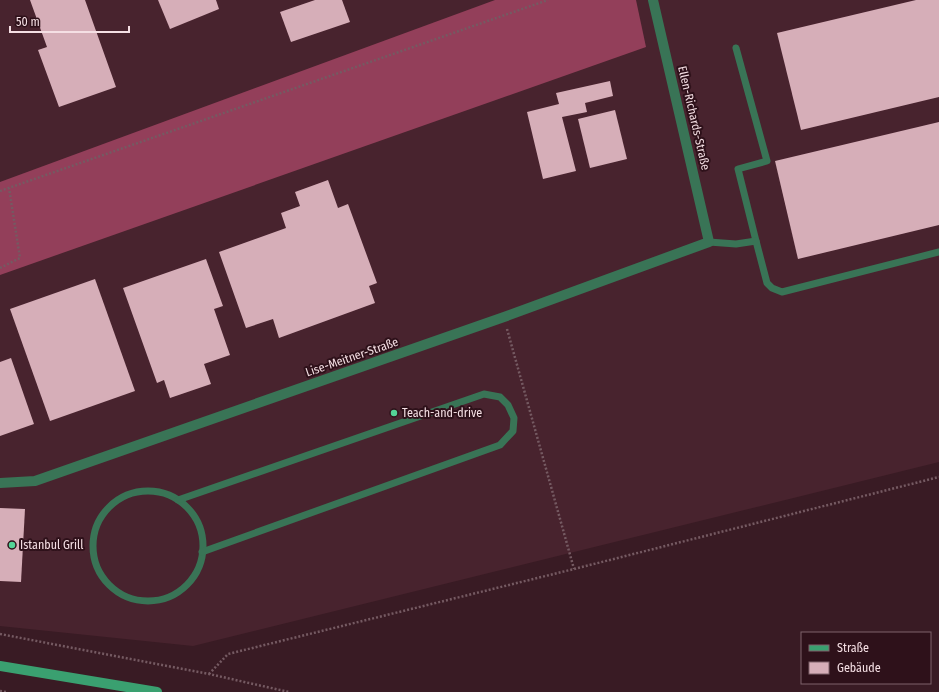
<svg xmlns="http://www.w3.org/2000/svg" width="939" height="692" viewBox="0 0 939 692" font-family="'Fira Sans Condensed',sans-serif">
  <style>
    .built { fill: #48232e }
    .forest { fill: #933f5a }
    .building { fill: #d6aeb8 }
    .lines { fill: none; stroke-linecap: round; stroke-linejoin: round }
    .path { stroke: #755a62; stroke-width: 2.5; stroke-dasharray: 2 2; stroke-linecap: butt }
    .lane { stroke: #397456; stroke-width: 7 }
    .street { stroke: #397456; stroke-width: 10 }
    .secondary { stroke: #3aa070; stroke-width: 10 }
    .poi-dot { fill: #54d396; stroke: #2e111a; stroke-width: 1.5 }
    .labels { text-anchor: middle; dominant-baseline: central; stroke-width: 4; stroke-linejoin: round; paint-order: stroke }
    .street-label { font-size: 12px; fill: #f5dfe4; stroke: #2e111a }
    .poi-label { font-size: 12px; fill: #f5dfe4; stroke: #2e111a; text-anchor: start }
  </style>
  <rect width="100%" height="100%" fill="#391b24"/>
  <!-- built -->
  <path class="built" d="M0,0H939V462L193,646L0,626Z"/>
  <!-- forest -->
  <path class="forest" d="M495,0H636L646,47L0,275V182Z"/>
  <!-- building -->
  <g class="building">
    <path d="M30,0H85L116,87L59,107L38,50L47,47Z"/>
    <path d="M158,0H216L219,9L170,29Z"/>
    <path d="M315,0H342L350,22L291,42L280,12Z"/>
    <path d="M916,0H939V97L801,130L777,33Z"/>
    <path d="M610,81L613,96L585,103L587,112L562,117L576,171L543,179L527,112L559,104L556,93Z"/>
    <path d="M615,110L627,159L590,168L578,119Z"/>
    <path d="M939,122V225L798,259L775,161Z"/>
    <path d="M328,180L338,208L348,204L377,283L369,286L375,303L279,338L273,319L246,328L219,252L286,228L281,213L300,206L295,192Z"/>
    <path d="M206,259L223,306L214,309L230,355L204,364L211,384L170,398L164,380L157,383L123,288Z"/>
    <path d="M95,279L135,391L50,421L10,309Z"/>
    <path d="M11,358L34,424L0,436V362Z"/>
    <path d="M0,508L25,509L21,582L0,581Z"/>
  </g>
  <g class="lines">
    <!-- path -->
    <g class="path">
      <path d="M0,191L548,0"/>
      <path d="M0,268L20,258L9,188"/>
      <path d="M507,329L574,569"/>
      <path d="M0,634L209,674L289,692"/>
      <path d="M209,674L228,654L574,569L939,477"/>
      <path d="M0,691L6,692"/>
    </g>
    <!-- lane -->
    <g class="lane">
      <path d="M736,48L767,161L738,169L756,241"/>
      <path d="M709,242L736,244L756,241L767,283L772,288L782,292L939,252"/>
      <circle cx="148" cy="546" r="55"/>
      <path d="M178,500L484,394L500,397L508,405L514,418L513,431L500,445L202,552"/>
    </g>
    <!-- street -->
    <path class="street" d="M0,483L35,481L504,317L709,242L653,0"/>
    <!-- secondary -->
    <path class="secondary" d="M0,666L157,692"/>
  </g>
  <!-- markers -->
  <g class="poi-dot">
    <circle cx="394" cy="413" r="4"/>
    <circle cx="12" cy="545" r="4"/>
  </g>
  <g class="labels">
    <!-- street labels -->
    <g class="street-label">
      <text transform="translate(694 118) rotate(77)">Ellen-Richards-Straße</text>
      <text transform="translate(352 357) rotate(-19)">Lise-Meitner-Straße</text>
    </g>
    <!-- poi labels -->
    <g class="poi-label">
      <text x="402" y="413">Teach-and-drive</text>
      <text x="20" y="545">Istanbul Grill</text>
    </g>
  </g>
  <!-- legend -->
  <rect x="801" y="632" width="130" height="52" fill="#2e111a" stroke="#7e636b"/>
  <rect x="809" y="645" width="20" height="6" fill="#3aa070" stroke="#7e636b"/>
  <text x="837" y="652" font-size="12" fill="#f5dfe4">Straße</text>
  <rect x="809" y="662" width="20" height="12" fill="#d6aeb8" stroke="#7e636b"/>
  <text x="837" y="672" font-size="12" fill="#f5dfe4">Gebäude</text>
  <!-- scale -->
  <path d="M10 26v6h119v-6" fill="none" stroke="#f5dfe4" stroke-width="2"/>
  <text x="16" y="26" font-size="12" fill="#f5dfe4" stroke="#2e111a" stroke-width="3" paint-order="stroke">50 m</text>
</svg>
